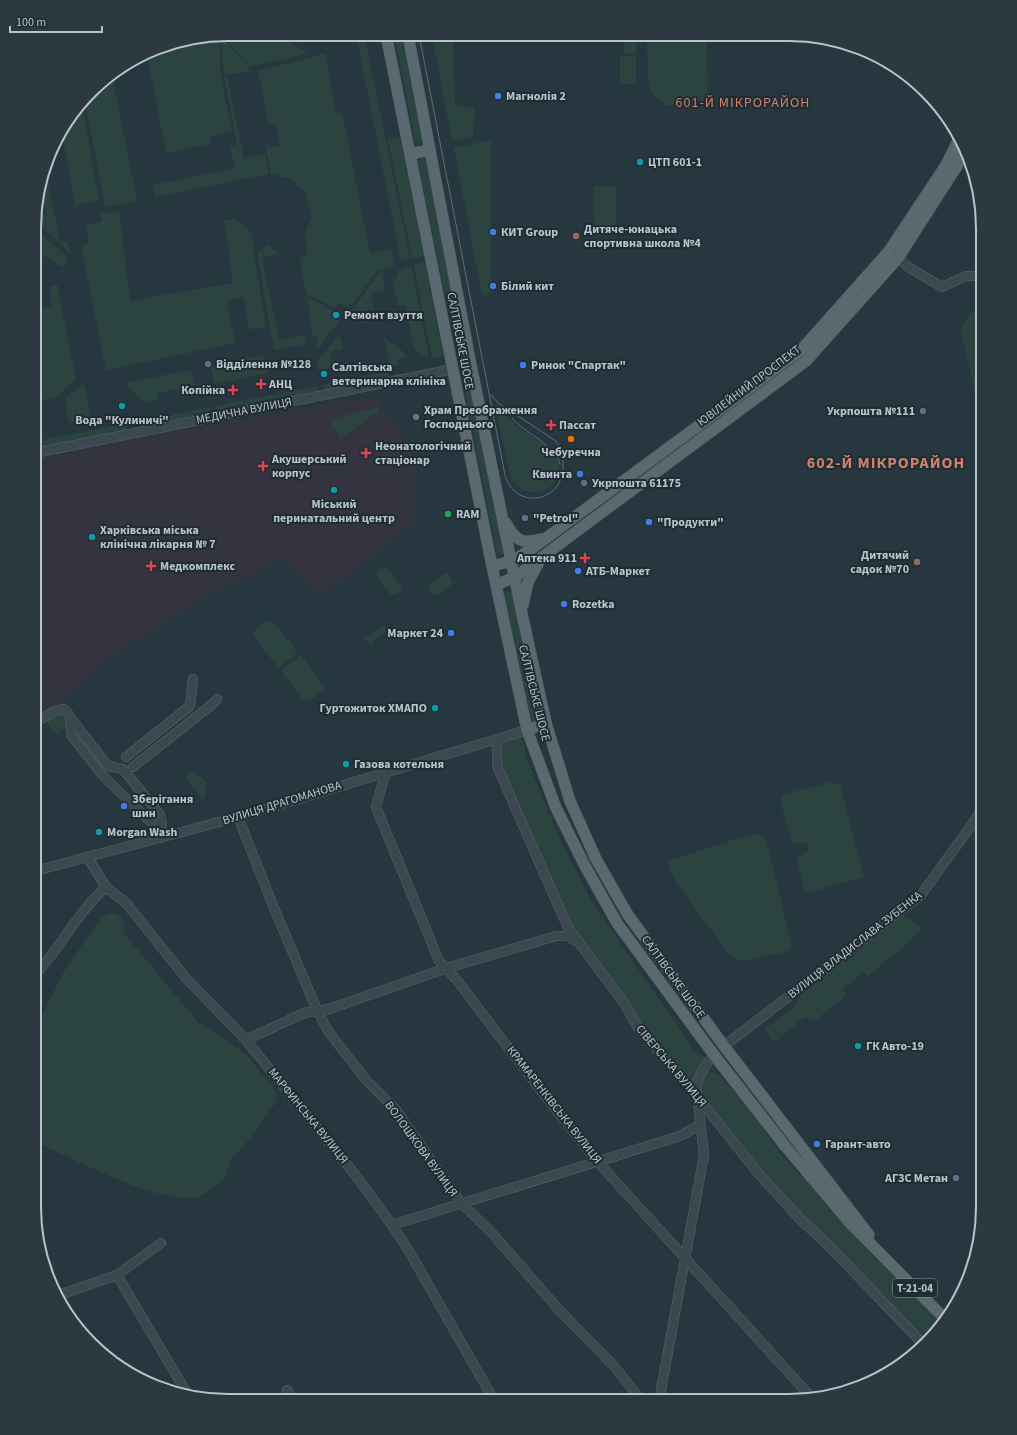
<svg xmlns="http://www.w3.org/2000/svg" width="1017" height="1435" viewBox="0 0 1017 1435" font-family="'Source Sans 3',sans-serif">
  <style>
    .medical { fill: #333440 }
    .green { fill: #2c443f }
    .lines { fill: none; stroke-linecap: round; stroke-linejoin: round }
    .minor-casing { stroke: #59666d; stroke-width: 10 }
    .major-casing { stroke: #48545b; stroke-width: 12 }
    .minor { stroke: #3b484f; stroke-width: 9 }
    .major { stroke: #5a686f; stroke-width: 11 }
    .tram { stroke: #5e6d76; stroke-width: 1 }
    .shop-dot { fill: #3f7fe0; stroke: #202d34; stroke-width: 1.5 }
    .culture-dot { fill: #0f9aa8; stroke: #202d34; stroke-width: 1.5 }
    .education-dot { fill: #8d6e63; stroke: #202d34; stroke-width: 1.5 }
    .service-dot { fill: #5c6f8a; stroke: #202d34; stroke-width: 1.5 }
    .health-dot { fill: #e0444e; stroke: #202d34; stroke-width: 1.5 }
    .worship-dot { fill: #6b7280; stroke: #202d34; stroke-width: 1.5 }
    .food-dot { fill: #e8710a; stroke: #202d34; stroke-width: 1.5 }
    .leisure-dot { fill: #2e9e5b; stroke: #202d34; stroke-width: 1.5 }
    .labels { text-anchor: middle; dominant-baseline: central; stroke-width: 4; stroke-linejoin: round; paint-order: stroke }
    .shield { fill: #202d34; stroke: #8a969d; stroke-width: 1 }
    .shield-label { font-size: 11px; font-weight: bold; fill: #b8c3ca }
    .poi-label { font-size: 12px; font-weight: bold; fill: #b8c3ca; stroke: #202d34; text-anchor: start }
    .street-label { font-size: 12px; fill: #b8c3ca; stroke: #202d34 }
    .quarter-label { font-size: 14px; letter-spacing: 1px; fill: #cf816e; stroke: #202d34 }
    .district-label { font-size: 16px; font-weight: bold; letter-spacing: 1px; fill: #cf816e; stroke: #202d34 }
    .rim { fill: none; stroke: #b8c3ca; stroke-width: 2 }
  </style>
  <rect width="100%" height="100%" fill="#27373f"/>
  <!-- medical -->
  <path class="medical" d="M375,396L413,450V525L321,595L278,557L256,575L210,593L105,661L50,710L35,719V460L128,439Z"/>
  <!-- green -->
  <g class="green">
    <path d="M228,34H278L309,54L250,67L222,35Z"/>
    <path d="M356,34H364L410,259L401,261Z"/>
    <path d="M394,34L401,35L423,141L420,145L415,143Z"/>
    <path d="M432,35H453L455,105L475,108L473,136L469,138L452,141Z"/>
    <rect x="624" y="35" width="12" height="19"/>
    <path d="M647,35H707L708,101L692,105H665L651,93L648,82Z"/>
    <path d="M219,36L221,76L232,132L210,136L211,144L166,153L147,55L165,44Z"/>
    <path d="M221,36L249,67L250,71L227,75L244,158L265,154L269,174L155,197L153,185L235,168L230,146L237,145L224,76Z"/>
    <path d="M325,53L336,113L342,112L370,253L391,249L395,266L377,271L349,308L338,303L335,308L306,294L300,258L308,256L304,233L312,219L305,191L287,177L279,178L278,173L271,174L266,148L280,146L276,124L268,121L258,70L300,61Z"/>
    <rect x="620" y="56" width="16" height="28"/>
    <path d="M112,75L137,201L105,207L85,100L100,82Z"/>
    <path d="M82,105L99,200L75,205L61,129Z"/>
    <path d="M400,137L424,256L412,258L388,139Z"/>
    <path d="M486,141H490L491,145V292L482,296L454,148Z"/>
    <path d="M423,157L427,159L463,353L460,355L457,353L418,161Z"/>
    <path d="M47,176L60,242H68L71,254L36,221V212L46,215L41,188L44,177Z"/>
    <path d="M593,186H616V228H594Z"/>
    <path d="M119,211L130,301L233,283L224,220L234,219L251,232L266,328L249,329L243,297L227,300L235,343L106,370L81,245L89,244L86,225L102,222L101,214Z"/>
    <path d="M36,229L68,258L62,268L36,250Z"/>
    <path d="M268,245L279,254L262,258L279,340L304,335L306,344L274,350L257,252Z"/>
    <path d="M425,263L443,356L432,358L414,265Z"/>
    <path d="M411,266L429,358L413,348L406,305L398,306L393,285L399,271Z"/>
    <path d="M382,272L385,291L371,294L374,309L362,311L365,324L349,315L379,273Z"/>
    <path d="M57,284L76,380L55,398L35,402L36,309L52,306L50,287Z"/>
    <path d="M307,297L335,312L332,317L339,321L318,348L316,336H313Z"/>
    <path d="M983,307V412L978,405L961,332C964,319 970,311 983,307Z"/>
    <path d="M339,334L343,349L330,352L334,367L319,370L317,363Z"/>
    <path d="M384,338L404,352L405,358L397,359L398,365L390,367Z"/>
    <path d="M263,355L267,373L214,384L211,366Z"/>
    <path d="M191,370L195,385L158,393L157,400L144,403L125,383Z"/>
    <path d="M387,371L389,377L325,390L323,385Z"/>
    <path d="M465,373H467L505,553L501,555L497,554L462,376Z"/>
    <path d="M84,384L91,419L69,423L65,398L81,385Z"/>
    <path d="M317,386L318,391L220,410L215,409V406Z"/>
    <path d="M211,407L208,413L154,423L151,419Z"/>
    <path d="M378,407L379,413L375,414L341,438L330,423L353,413Z"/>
    <path d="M499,412C510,414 516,426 525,432C534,439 548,444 554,454C574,481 533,510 511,478L497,414Z"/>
    <path d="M126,424L127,430L35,448V441Z"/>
    <path d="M384,567L388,569L402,586L401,591L396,595L390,594L377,577V570Z"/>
    <path d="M445,573L448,574L453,583L439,595H434L428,589V586Z"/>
    <path d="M507,591L512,593L539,716L534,721H530L503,595Z"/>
    <path d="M271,620L298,652L278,668L253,634C255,628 264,621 271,620Z"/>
    <path d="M383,625L387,630L372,642L373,645L371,646L364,637L367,635L368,637Z"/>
    <path d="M301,655L325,688L309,701L304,700L281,671Z"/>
    <path d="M64,712L67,725L56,735L44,720Z"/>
    <path d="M519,732L525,748V755L560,839L592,902L694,1050L709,1060L703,1069L718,1074L730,1087L750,1109L779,1152L798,1173L806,1179L827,1207L877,1260L884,1263L941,1325L924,1345L800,1219L696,1095L698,1079L688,1085L662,1055L569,929L497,766V739Z"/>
    <path d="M193,771L207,782L204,802L186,778Z"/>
    <path d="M827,783H833L840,785L864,877L810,892L805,891L796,858L808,851L809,847L807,843H792L781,803V795Z"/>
    <path d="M755,833L766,839L791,943V949L785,952L745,961L731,957L677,884L671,872L668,861Z"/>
    <path d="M110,913C121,914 127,922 123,932L198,1022L247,1055L272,1086L277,1095L274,1105L243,1147L230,1161L226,1177C218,1184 208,1194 198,1197C161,1206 70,1157 34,1141V1032L63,973L101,917Z"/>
    <path d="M902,914L922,928L908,943L868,976L864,972L842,989L847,995L813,1022L805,1017L774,1042L765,1029L797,1005L802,990Z"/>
  </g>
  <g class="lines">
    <defs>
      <g id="minor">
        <path d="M898,258L910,268L942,287L966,276H983"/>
        <path d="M35,453L453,369"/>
        <path d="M70,717L108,766L123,769L160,815L162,825L160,835"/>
        <path d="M35,722L55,711L64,709C74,716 68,726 72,736L104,777L153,824L161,838"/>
        <path d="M497,739V766L561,912L569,929L626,1006L638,1028L688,1085L757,1172L800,1219L828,1245L924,1345"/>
        <path d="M126,757L190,706L193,679"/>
        <path d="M133,767L215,702L217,699"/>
        <path d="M386,771L376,807L439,961L456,979L542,1092L597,1161L810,1396"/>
        <path d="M238,817L274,908L317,1010L328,1031L366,1080L396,1110L462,1204L490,1231L561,1312L614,1366L642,1401"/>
        <path d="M88,858L106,887L127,904L185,977L246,1040L353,1172L392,1225L409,1251L494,1400"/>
        <path d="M35,871L238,817L527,730"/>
        <path d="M34,976C60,948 78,912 106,887"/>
        <path d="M246,1040L304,1013L329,1009L447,968L556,936H568L575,941"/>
        <path d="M724,1046L921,895L983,809"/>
        <path d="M392,1225L680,1136L700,1125"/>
        <path d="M161,1243L117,1275L188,1395"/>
        <path d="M56,1296L117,1275"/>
        <path d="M287,1390L292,1400"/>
        <path d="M659,1401L704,1155L696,1085L703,1069L714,1055"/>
      </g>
      <g id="major">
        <path d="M386,34L492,566L527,730L556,808L585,866L617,923L714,1055L785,1146L849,1222L946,1320"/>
        <path d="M408,35L471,365L522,614L546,723L570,801L596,859L628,915L724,1046L869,1235"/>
        <path d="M410,154L430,150"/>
        <path d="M506,523C515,540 522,545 541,539"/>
        <path d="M492,566L512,561L530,550L801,350L889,251L946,165L960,137"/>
        <path d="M496,585L515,577L806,361L898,258L957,166L965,150"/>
        <path d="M523,605L528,582L539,562"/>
        <path d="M527,730L546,723"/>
      </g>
    </defs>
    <!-- minor casing -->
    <use href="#minor" class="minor-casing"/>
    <!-- major casing -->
    <use href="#major" class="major-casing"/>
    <!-- minor -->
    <use href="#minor" class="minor"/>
    <!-- major -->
    <use href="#major" class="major"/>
    <!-- tram -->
    <g class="tram">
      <path d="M419,35L505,475C515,511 564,503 563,465C563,456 561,448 556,441L498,403L491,395"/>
      <path d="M512,418C524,433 556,445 560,464"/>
    </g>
  </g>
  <!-- markers -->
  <g class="shop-dot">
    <circle cx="498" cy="96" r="4"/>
    <circle cx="493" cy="232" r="4"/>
    <circle cx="493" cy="286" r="4"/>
    <circle cx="523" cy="365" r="4"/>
    <circle cx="580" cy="474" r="4"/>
    <circle cx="649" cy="522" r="4"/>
    <circle cx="578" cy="571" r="4"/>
    <circle cx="564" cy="604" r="4"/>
    <circle cx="451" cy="633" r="4"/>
    <circle cx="124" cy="806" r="4"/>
    <circle cx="817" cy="1144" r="4"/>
  </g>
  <g class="culture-dot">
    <circle cx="640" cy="162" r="4"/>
    <circle cx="336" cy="315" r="4"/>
    <circle cx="324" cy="374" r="4"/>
    <circle cx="122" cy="406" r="4"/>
    <circle cx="334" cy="490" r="4"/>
    <circle cx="92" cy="537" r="4"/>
    <circle cx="435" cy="708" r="4"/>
    <circle cx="346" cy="764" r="4"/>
    <circle cx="99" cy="832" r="4"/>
    <circle cx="858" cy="1046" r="4"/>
  </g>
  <g class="education-dot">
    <circle cx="576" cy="236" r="4"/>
    <circle cx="917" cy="562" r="4"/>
  </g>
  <g class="service-dot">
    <circle cx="208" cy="364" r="4"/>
    <circle cx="923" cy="411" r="4"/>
    <circle cx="584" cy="483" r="4"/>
    <circle cx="525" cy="518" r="4"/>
    <circle cx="956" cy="1178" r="4"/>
  </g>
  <g class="health-dot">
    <path d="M259 378h4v4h4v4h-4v4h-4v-4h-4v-4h4z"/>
    <path d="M231 384h4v4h4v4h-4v4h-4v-4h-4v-4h4z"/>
    <path d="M549 419h4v4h4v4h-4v4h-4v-4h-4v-4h4z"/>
    <path d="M364 447h4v4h4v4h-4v4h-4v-4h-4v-4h4z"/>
    <path d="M261 460h4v4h4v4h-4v4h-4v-4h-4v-4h4z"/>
    <path d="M583 552h4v4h4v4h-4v4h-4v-4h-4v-4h4z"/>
    <path d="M149 560h4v4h4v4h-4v4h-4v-4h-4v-4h4z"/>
  </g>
  <circle class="worship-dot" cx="416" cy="417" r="4"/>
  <circle class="food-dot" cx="571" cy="439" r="4"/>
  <circle class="leisure-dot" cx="448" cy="514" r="4"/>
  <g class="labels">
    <!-- shield labels -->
    <rect class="shield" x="893" y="1279" width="44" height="18" rx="3"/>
    <g class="shield-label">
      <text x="915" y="1288">Т-21-04</text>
    </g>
    <!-- poi labels -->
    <g class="poi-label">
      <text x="506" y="96">Магнолія 2</text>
      <text x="648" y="162">ЦТП 601-1</text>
      <text x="584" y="229">Дитяче-юнацька<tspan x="584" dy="14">спортивна школа №4</tspan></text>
      <text x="501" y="232">КИТ Group</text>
      <text x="501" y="286">Білий кит</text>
      <text x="344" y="315">Ремонт взуття</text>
      <text x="216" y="364">Відділення №128</text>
      <text x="531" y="365">Ринок "Спартак"</text>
      <text x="332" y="367">Салтівська<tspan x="332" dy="14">ветеринарна клініка</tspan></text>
      <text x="269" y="384">АНЦ</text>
      <text x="225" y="390" text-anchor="end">Копійка</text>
      <text x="424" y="410">Храм Преображення<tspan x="424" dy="14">Господнього</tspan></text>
      <text x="915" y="411" text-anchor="end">Укрпошта №111</text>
      <text x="122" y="420" text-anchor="middle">Вода "Кулиничі"</text>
      <text x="559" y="425">Пассат</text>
      <text x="375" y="446">Неонатологічний<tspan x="375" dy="14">стаціонар</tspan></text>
      <text x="571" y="452" text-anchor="middle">Чебуречна</text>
      <text x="272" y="459">Акушерський<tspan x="272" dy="14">корпус</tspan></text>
      <text x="572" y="474" text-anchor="end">Квинта</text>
      <text x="592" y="483">Укрпошта 61175</text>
      <text x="334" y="504" text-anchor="middle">Міський<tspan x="334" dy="14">перинатальний центр</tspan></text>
      <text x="456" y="514">RAM</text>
      <text x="533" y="518">"Petrol"</text>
      <text x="657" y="522">"Продукти"</text>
      <text x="100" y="530">Харківська міська<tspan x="100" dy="14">клінічна лікарня № 7</tspan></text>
      <text x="909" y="555" text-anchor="end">Дитячий<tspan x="909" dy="14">садок №70</tspan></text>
      <text x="577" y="558" text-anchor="end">Аптека 911</text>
      <text x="160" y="566">Медкомплекс</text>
      <text x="586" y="571">АТБ-Маркет</text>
      <text x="572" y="604">Rozetka</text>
      <text x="443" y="633" text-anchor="end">Маркет 24</text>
      <text x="427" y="708" text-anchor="end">Гуртожиток ХМАПО</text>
      <text x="354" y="764">Газова котельня</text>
      <text x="132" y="799">Зберігання<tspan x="132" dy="14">шин</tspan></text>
      <text x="107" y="832">Morgan Wash</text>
      <text x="866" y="1046">ГК Авто-19</text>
      <text x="825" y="1144">Гарант-авто</text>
      <text x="948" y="1178" text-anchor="end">АГЗС Метан</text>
    </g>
    <!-- street labels -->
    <g class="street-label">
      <text transform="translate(460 341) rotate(79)">САЛТІВСЬКЕ ШОСЕ</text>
      <text transform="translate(749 386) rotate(-37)">ЮВІЛЕЙНИЙ ПРОСПЕКТ</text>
      <text transform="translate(244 411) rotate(-11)">МЕДИЧНА ВУЛИЦЯ</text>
      <text transform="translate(534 693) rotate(76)">САЛТІВСЬКЕ ШОСЕ</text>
      <text transform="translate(282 803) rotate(-17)">ВУЛИЦЯ ДРАГОМАНОВА</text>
      <text transform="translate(855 945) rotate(-38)">ВУЛИЦЯ ВЛАДИСЛАВА ЗУБЕНКА</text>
      <text transform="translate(673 977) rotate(54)">САЛТІВСЬКЕ ШОСЕ</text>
      <text transform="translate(671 1066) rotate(50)">СІВЕРСЬКА ВУЛИЦЯ</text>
      <text transform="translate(554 1105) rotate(52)">КРАМАРЕНКІВСЬКА ВУЛИЦЯ</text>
      <text transform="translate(308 1116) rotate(51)">МАРФИНСЬКА ВУЛИЦЯ</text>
      <text transform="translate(421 1149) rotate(54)">ВОЛОШКОВА ВУЛИЦЯ</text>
    </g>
    <!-- quarter labels -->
    <g class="quarter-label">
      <text x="743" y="103">601-Й МІКРОРАЙОН</text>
    </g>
    <!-- district labels -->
    <g class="district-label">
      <text x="886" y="463">602-Й МІКРОРАЙОН</text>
    </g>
  </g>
  <!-- crop -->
  <path d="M0 0H1017V1435H0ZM228 41H789A187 187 0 0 1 976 228V1207A187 187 0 0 1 789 1394H228A187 187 0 0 1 41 1207V228A187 187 0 0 1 228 41Z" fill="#2c3940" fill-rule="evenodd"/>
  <path class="rim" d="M228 41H789A187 187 0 0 1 976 228V1207A187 187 0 0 1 789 1394H228A187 187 0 0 1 41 1207V228A187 187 0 0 1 228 41Z"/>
  <!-- scale -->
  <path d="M10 26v6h92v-6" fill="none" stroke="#b8c3ca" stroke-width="2"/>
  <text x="16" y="26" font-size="12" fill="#b8c3ca" stroke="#202d34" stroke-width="3" paint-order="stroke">100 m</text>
</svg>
